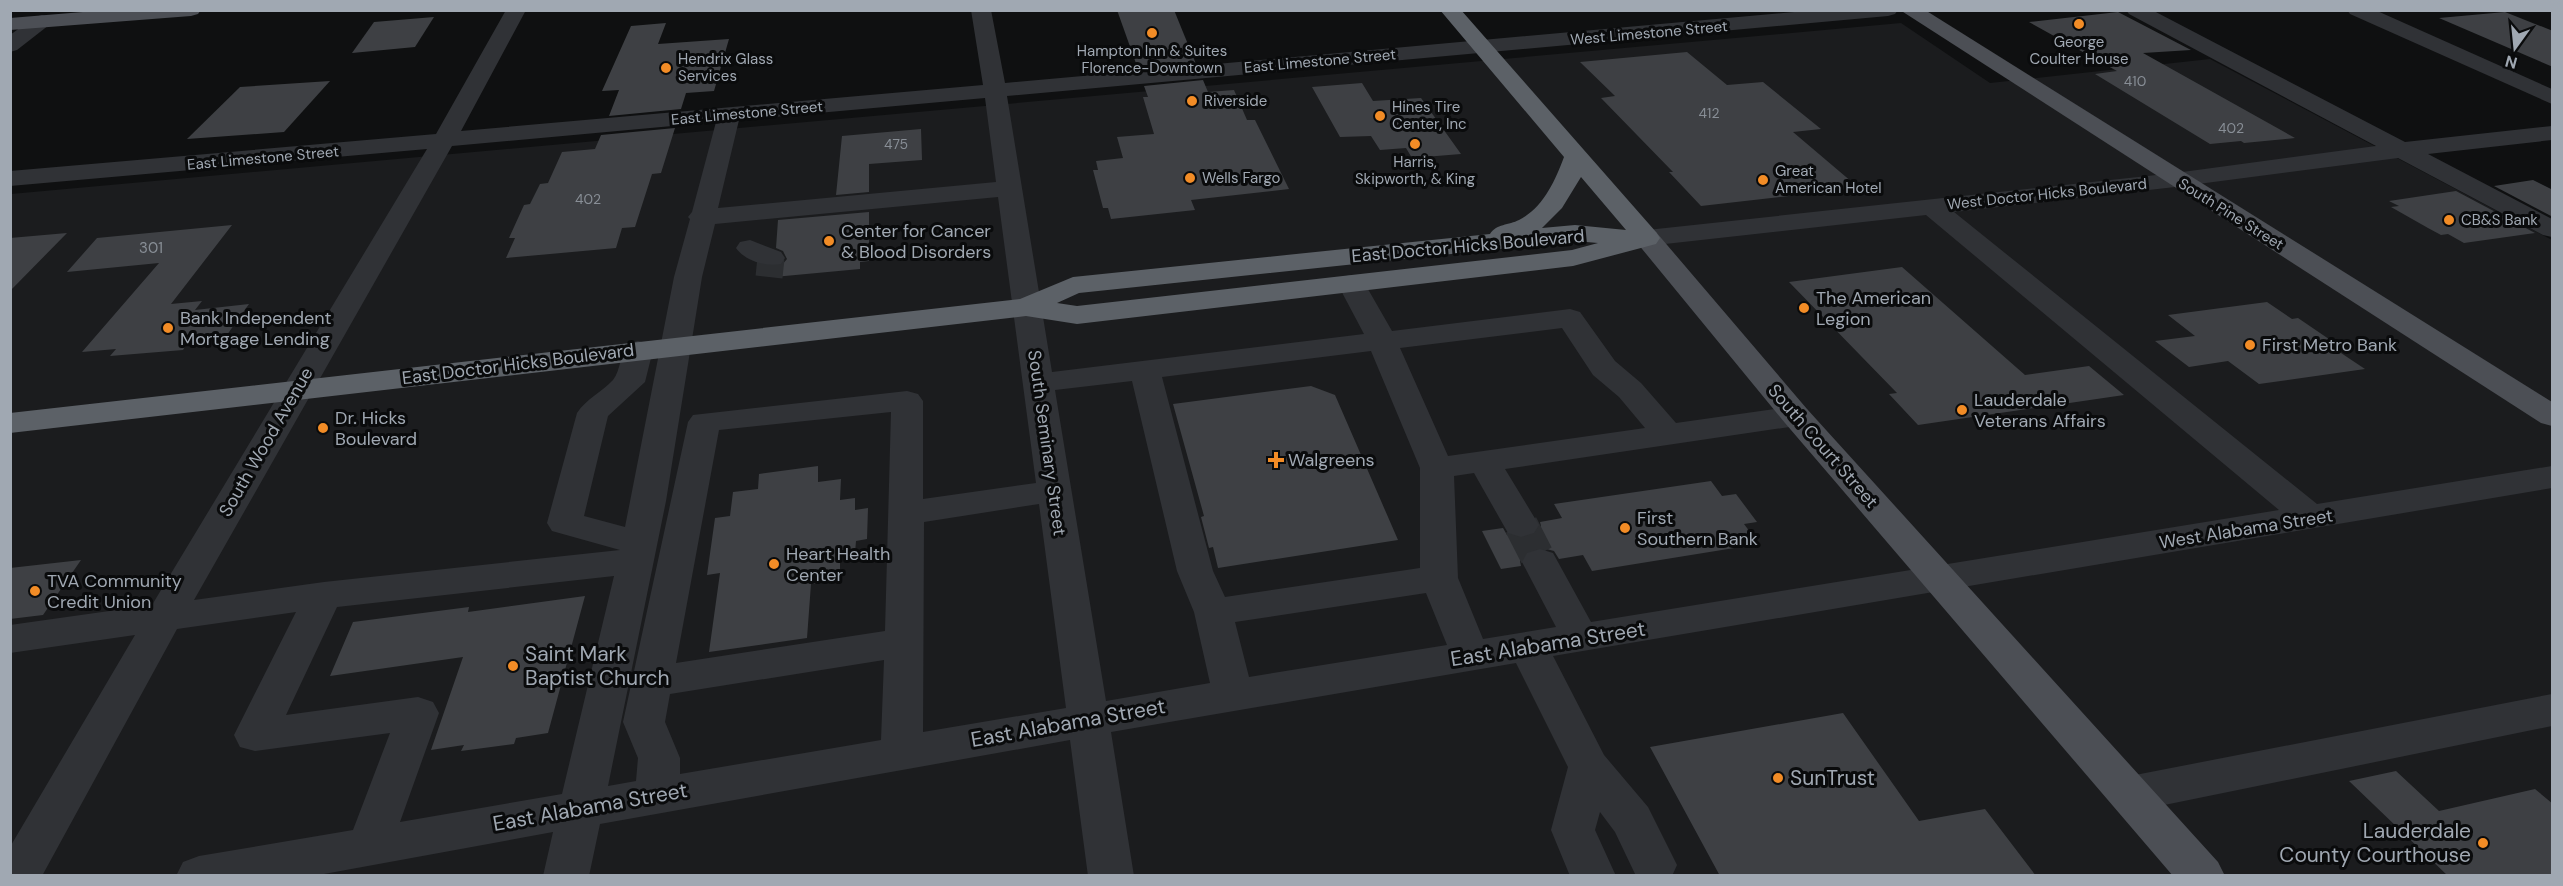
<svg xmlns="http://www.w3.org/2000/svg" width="2563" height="886" viewBox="0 0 2563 886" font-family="'DM Sans',sans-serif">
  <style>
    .built { fill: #1b1c1e }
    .building { fill: #3e4044 }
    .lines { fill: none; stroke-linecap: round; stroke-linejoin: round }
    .minor-tunnel-far1 { stroke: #2c2e31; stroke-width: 27; stroke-dasharray: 27 14; stroke-linecap: butt }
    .minor-tunnel { stroke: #2c2e31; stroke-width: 34; stroke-dasharray: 34 16; stroke-linecap: butt }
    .minor { fill: #303236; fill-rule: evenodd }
    .major { fill: #4c4f55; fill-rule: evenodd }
    .highway { fill: #5c6167; fill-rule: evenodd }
    .poi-dot { fill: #f28c26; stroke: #0a0b0c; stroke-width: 2 }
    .labels { text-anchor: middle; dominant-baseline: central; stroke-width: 6; stroke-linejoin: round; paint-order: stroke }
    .far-number-label { font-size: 14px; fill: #888e96 }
    .far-street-label { font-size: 15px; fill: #a0a8b2; stroke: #0a0b0c }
    .far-poi-label { font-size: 15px; fill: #a0a8b2; stroke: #0a0b0c; text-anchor: start }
    .number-label { font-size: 15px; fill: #888e96 }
    .poi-label { font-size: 18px; fill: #a0a8b2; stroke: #0a0b0c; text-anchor: start }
    .street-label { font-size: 18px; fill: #a0a8b2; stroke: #0a0b0c }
    .near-street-label { font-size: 21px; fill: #a0a8b2; stroke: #0a0b0c }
    .near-poi-label { font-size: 21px; fill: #a0a8b2; stroke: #0a0b0c; text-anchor: start }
  </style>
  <rect width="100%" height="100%" fill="#0f1011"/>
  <!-- built -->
  <path class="built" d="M1901,23L1990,83L2210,59L2552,240V875L11,876V194Z"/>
  <!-- building -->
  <g class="building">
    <path d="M1117,10H1174L1196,64L1138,69Z"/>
    <path d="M2118,12L2191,50L2143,53L2295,138L2244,143L2241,141L2210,144L2095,74L2117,71L2029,22Z"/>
    <path d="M2505,12L2553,31V67L2439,18Z"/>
    <path d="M434,17L415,47L352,53L374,22Z"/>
    <path d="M666,23L658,44L729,39L714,91L686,93L681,109L609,116L619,90L602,91L631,26Z"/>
    <path d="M1687,52L1727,85L1763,82L1821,129L1793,132L1859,188L1701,206L1669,172H1673L1601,98L1615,96L1580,62Z"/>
    <path d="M1203,80L1208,92L1234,90L1247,120H1255L1289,189L1191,200L1195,210L1111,219L1108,208H1103L1093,170H1098L1096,161L1123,158L1117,137L1154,134L1143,97H1148L1144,86Z"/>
    <path d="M330,81L284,132L187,139L240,87Z"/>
    <path d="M1362,83L1373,101L1421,98L1461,154L1412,158L1406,148L1380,150L1371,136L1340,137L1312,87Z"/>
    <path d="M675,128L661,173L652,174L635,227L622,228L616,248L506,258L515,238H509L524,205L530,204L540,184L548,183L562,152L595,149L601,135Z"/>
    <path d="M921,129L922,160L869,164V192L836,195L842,136Z"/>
    <path d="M2533,180L2553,190V217L2494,186Z"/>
    <path d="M2456,191L2535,233L2464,243L2448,234L2441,235L2428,228L2391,207L2399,206L2389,201Z"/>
    <path d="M869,212V261L860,262V269L774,277V267L781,266L787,259L783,251L776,248L778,220Z"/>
    <path d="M232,225L171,304L202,301L195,310L249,304L224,339L188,342L183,350L110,356L116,349L82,352L159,263L67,272L97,238Z"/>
    <path d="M67,233L10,291V238Z"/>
    <path d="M1902,267L2025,375L2089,366L2124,395L1918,425L1889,394L1897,393L1789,282Z"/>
    <path d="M2267,302L2292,319L2298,318L2345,350L2338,351L2365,369L2259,384L2228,361L2189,367L2155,341L2195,336L2168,315Z"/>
    <path d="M1311,386L1335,395L1398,540L1218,568L1213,547L1209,548L1201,517L1204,516L1173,404Z"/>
    <path d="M818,466V482L841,479L840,500L855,498V510L868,508L867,539L856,541L855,553L840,555V580L811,584L807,638L709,652L720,573L707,575L715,518L730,516L733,492L758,489L759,474Z"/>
    <path d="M1711,481L1722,496L1736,494L1757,522L1744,524L1759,544L1592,571L1583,555L1559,559L1554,551L1539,547L1525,552L1520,561L1521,566L1501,569L1482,531L1503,528L1507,535L1522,539L1536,534L1541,526L1540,522L1562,518L1554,504Z"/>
    <path d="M81,560L43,615L10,619V568Z"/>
    <path d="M585,596L548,733L516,738L514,744L461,751L464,745L431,750L463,657L330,676L353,622L469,607L468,612Z"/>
    <path d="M1843,713L1919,821L1985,809L2036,876H1720L1650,747Z"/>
    <path d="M2396,771L2439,811L2535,789L2553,804V876H2448L2349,781Z"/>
  </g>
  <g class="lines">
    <!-- minor-tunnel-far1 -->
    <path class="minor-tunnel-far1" d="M769,277L771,258"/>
    <!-- minor-tunnel -->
    <path class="minor-tunnel" d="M1521,525L1540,562"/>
    <!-- minor -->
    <g class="minor">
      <path d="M506,10H526L461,131L983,85L971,10H991L1005,83L1816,10H1898L1895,14L1888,16L1007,96L1052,372L1364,334L1337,283L1341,277L1351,275L1361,277L1392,331L1570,309L1580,312L1615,361L1641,383L1676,423L1796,406L1807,409L1812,416L1807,423L1796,426L1505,469L1539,525L1534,533L1521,537L1508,533L1474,473L1454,476L1458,578L1483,639L1556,627L1522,562L1527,553L1540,549L1553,553L1591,622L2279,510L1926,215L1647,246L1638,244L1634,238L1638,232L1647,230L2175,173L2376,146L2129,14L2126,10H2152L2405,142L2552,126V140L2428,154L2552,219V237L2543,235L2398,158L2175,187L1954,212L2317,504L2552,466V488L1553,656L1604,755L1648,807L1677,865L1672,876H1636L1615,832L1600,812L1595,830L1616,876H1570L1551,830L1568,767L1516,663L1111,732L1134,876H1088L1070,740L600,824L589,876H543L553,832L313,876H176L183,862L199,856L353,830L390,733L255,751L240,747L234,735L296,612L177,629L42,876H10V847L135,635L10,653V625L152,605L427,149L10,186V171L436,134ZM985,98L996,182L718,208L739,120ZM716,122L692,212L688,217L690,219L674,277L625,527L584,516L608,416L645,382L653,350L649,344L638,341L627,344C620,354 621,370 613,380C602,392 586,399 577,413L547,523L552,531L620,550L324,582L194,600L452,146ZM998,197L1036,483L923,499V401L918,394L907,391L693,415L688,422L623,722L638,758L636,781L608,786L666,501L702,277L715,224ZM1562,328L1593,375L1619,397L1645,428L1448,456L1400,348ZM1371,351L1420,468V568L1225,597L1213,571L1162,377ZM1132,381L1177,571L1194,612L1210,683L1106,701L1055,390ZM891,412L885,631L676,663L719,430ZM1039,504L1066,708L923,732L924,522ZM614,576L562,794L400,822L439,713L433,702L418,697L286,715L337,607ZM1426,593L1447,645L1249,677L1235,622ZM884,660L881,740L680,774V758L665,722L670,694Z"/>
      <path d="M2347,10H2375L2552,89V104L2350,14Z"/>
      <path d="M42,15L49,17L52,21L49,25L17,50L10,52V35L35,17Z"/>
      <path d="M750,240L781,252L785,258L781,264C766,267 745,261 736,248L740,242Z"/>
      <path d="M2552,694V726L2130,812L2115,807L2108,794L2115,781L2130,776Z"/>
    </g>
    <!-- major -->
    <g class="major">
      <path d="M107,10H201L198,14L191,16L10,30V18Z"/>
      <path d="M1900,10H1925L2552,402V426L2541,423Z"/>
      <path d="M1647,230L1656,232L1807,409L2218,862L2225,876H2173L1785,423L1638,244L1634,238L1638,232Z"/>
    </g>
    <!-- highway -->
    <path class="highway" d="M1440,10H1461L1656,232L1660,238L1656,244L1573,266L1077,324L1026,316L10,433V413L1020,299L1073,277L1490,234C1496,224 1509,225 1519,220C1543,208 1555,181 1564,157ZM1581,177L1626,230L1575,225L1542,228L1562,208ZM1575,241L1598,243L1572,250L1077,306L1057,303L1079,293Z"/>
  </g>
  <!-- markers -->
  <g class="poi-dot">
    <circle cx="2079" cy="24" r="6"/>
    <circle cx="1152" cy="33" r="6"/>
    <circle cx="666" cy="68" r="6"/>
    <circle cx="1192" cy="101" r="6"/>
    <circle cx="1380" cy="116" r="6"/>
    <circle cx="1415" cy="144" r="6"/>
    <circle cx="1190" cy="178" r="6"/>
    <circle cx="1763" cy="180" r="6"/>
    <circle cx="2449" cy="220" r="6"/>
    <circle cx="829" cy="241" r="6"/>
    <circle cx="1804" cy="308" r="6"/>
    <circle cx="168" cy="328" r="6"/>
    <circle cx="2250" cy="345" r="6"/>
    <circle cx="1962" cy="410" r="6"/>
    <circle cx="323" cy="428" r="6"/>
    <path d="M1273 451h6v6h6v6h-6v6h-6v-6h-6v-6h6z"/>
    <circle cx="1625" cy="528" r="6"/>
    <circle cx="774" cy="564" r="6"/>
    <circle cx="35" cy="591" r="6"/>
    <circle cx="513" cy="666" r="6"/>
    <circle cx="1778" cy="778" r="6"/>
    <circle cx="2483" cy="843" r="6"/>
  </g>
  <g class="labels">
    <!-- far-number labels -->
    <g class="far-number-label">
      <text x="2135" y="81">410</text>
      <text x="1709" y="113">412</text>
      <text x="2231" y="128">402</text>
      <text x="896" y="144">475</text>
      <text x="588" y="199">402</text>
    </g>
    <!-- far-street labels -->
    <g class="far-street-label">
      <text transform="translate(1649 33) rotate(-5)">West Limestone Street</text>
      <text transform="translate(1320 61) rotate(-5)">East Limestone Street</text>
      <text transform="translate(747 113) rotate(-5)">East Limestone Street</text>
      <text transform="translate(263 158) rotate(-5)">East Limestone Street</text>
      <text transform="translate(2047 194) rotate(-6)">West Doctor Hicks Boulevard</text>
      <text transform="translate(2231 214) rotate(32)">South Pine Street</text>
    </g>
    <!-- far-poi labels -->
    <g class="far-poi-label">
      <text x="2079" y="42" text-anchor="middle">George<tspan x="2079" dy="17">Coulter House</tspan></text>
      <text x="1152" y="51" text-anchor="middle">Hampton Inn &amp; Suites<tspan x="1152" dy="17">Florence-Downtown</tspan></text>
      <text x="678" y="59">Hendrix Glass<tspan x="678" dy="17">Services</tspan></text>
      <text x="1204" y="101">Riverside</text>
      <text x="1392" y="107">Hines Tire<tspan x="1392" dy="17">Center, Inc</tspan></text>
      <text x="1415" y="162" text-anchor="middle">Harris,<tspan x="1415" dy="17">Skipworth, &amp; King</tspan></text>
      <text x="1775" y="171">Great<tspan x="1775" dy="17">American Hotel</tspan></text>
      <text x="1202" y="178">Wells Fargo</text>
      <text x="2461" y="220">CB&amp;S Bank</text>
    </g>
    <!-- number labels -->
    <g class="number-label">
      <text x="151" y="248">301</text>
    </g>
    <!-- poi labels -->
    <g class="poi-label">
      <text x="841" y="231">Center for Cancer<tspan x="841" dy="21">&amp; Blood Disorders</tspan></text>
      <text x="1816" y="298">The American<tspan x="1816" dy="21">Legion</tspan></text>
      <text x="180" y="318">Bank Independent<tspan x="180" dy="21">Mortgage Lending</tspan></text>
      <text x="2262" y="345">First Metro Bank</text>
      <text x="1974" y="400">Lauderdale<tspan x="1974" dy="21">Veterans Affairs</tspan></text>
      <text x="335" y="418">Dr. Hicks<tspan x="335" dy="21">Boulevard</tspan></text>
      <text x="1288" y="460">Walgreens</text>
      <text x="1637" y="518">First<tspan x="1637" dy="21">Southern Bank</tspan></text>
      <text x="786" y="554">Heart Health<tspan x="786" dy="21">Center</tspan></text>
      <text x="47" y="581">TVA Community<tspan x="47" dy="21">Credit Union</tspan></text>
    </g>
    <!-- street labels -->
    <g class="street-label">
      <text transform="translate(1468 246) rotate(-5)">East Doctor Hicks Boulevard</text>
      <text transform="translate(518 364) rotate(-7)">East Doctor Hicks Boulevard</text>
      <text transform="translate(266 442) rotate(-60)">South Wood Avenue</text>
      <text transform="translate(1047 443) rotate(82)">South Seminary Street</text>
      <text transform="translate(1823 446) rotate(49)">South Court Street</text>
      <text transform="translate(2246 529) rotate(-9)">West Alabama Street</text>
    </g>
    <!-- near-street labels -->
    <g class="near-street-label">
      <text transform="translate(1548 644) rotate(-9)">East Alabama Street</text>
      <text transform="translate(1068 723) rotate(-10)">East Alabama Street</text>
      <text transform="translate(590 807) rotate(-10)">East Alabama Street</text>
    </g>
    <!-- near-poi labels -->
    <g class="near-poi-label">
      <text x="525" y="654">Saint Mark<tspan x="525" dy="24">Baptist Church</tspan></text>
      <text x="1790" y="778">SunTrust</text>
      <text x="2471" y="831" text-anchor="end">Lauderdale<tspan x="2471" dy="24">County Courthouse</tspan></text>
    </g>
  </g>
  <!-- border -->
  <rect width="2563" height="886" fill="none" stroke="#a0a8b2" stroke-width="24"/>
  <!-- north arrow -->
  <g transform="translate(2515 48) rotate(195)" stroke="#0a0b0c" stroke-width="4.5" paint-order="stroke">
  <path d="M0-4.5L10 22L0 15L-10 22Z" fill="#a0a8b2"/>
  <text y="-9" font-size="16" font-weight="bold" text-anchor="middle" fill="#a0a8b2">N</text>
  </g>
</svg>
